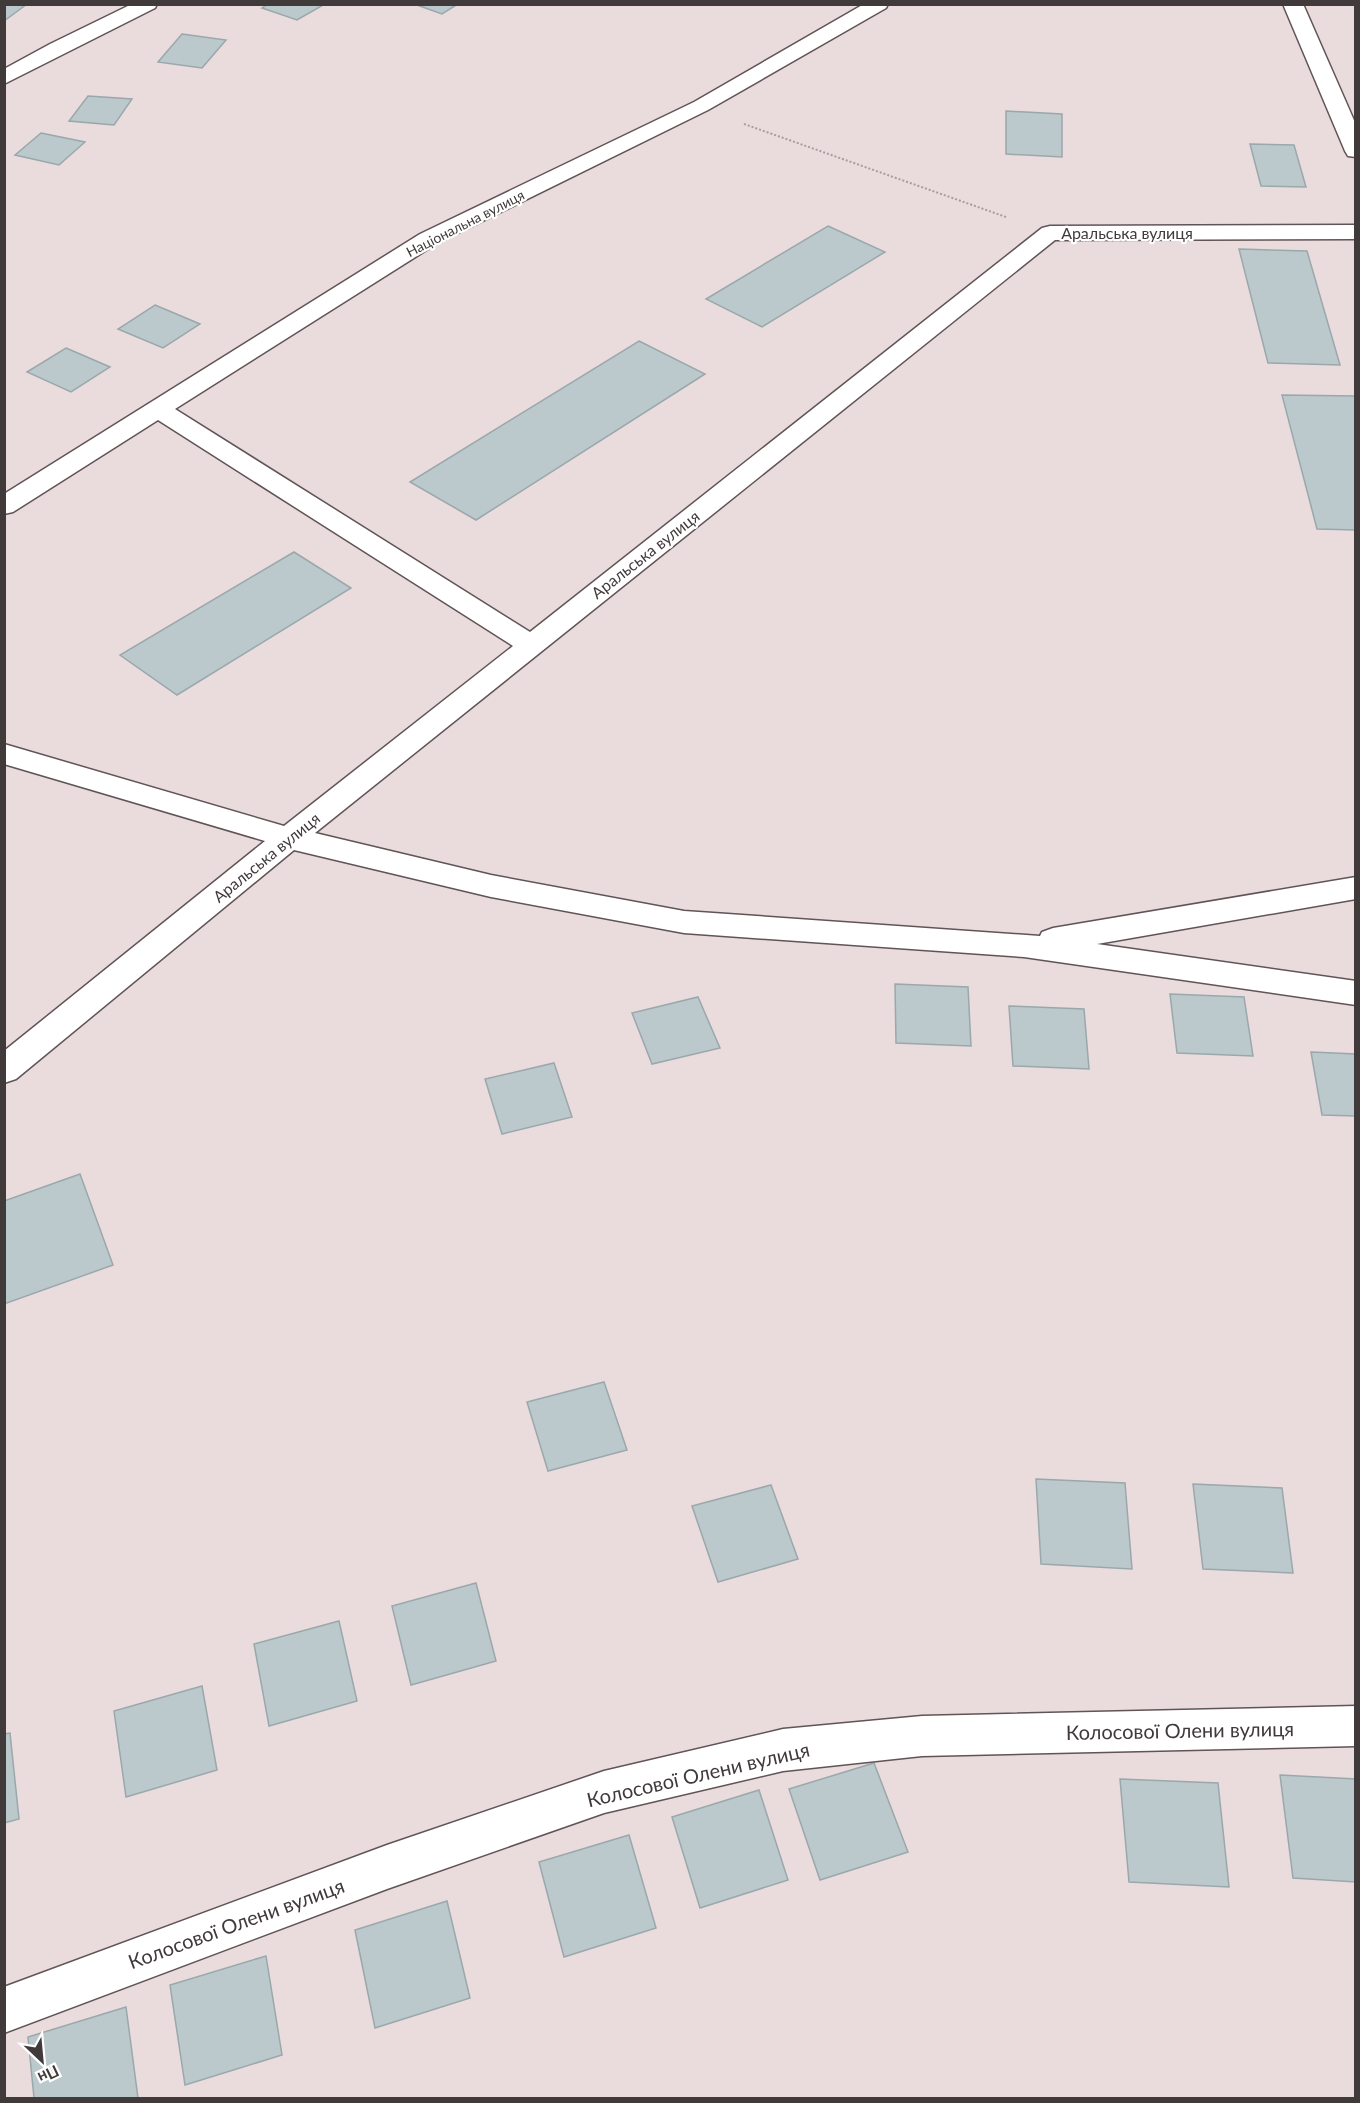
<svg xmlns="http://www.w3.org/2000/svg" width="1360" height="2103" viewBox="0 0 1360 2103" font-family="Lato,sans-serif">
  <style>
    .building { fill: #bbc9cc; stroke: #9aa8ab; stroke-width: 1.5 }
    .lines { fill: none; stroke-linecap: round; stroke-linejoin: round }
    .minor-casing { stroke: #605456; stroke-width: 3 }
    .path { stroke: #a89c9e; stroke-width: 2; stroke-dasharray: 2 2; stroke-linecap: butt }
    .minor { fill: #fff; fill-rule: evenodd }
    .labels { text-anchor: middle; dominant-baseline: central; stroke-width: 4.5; stroke-linejoin: round; paint-order: stroke }
    .far-street-label { font-size: 14px; fill: #403a3b; stroke: #fff }
    .street-label { font-size: 16px; fill: #403a3b; stroke: #fff }
    .near-street-label { font-size: 20px; fill: #403a3b; stroke: #fff }
  </style>
  <rect width="100%" height="100%" fill="#eadbdd"/>
  <!-- building -->
  <g class="building">
    <path d="M4,4H27L4,21Z"/>
    <path d="M268,4H325L297,20L262,8Z"/>
    <path d="M414,4H458L442,14Z"/>
    <path d="M182,34L226,40L202,68L158,62Z"/>
    <path d="M88,96L132,99L114,125L69,121Z"/>
    <path d="M1006,111L1062,114V157L1006,154Z"/>
    <path d="M41,133L85,142L59,165L15,155Z"/>
    <path d="M1250,144L1294,145L1306,187L1261,186Z"/>
    <path d="M828,226L885,252L762,327L706,299Z"/>
    <path d="M1239,249L1307,251L1340,365L1268,363Z"/>
    <path d="M155,305L200,324L163,348L118,329Z"/>
    <path d="M639,341L705,374L476,520L410,482Z"/>
    <path d="M66,348L110,367L71,392L27,372Z"/>
    <path d="M1282,395L1355,396L1356,530L1317,529Z"/>
    <path d="M294,552L351,588L177,695L120,655Z"/>
    <path d="M895,984L968,987L971,1046L896,1043Z"/>
    <path d="M1170,994L1244,997L1253,1056L1177,1053Z"/>
    <path d="M698,997L720,1048L652,1064L632,1013Z"/>
    <path d="M1009,1006L1084,1009L1089,1069L1013,1066Z"/>
    <path d="M1311,1052L1356,1054V1116L1322,1115Z"/>
    <path d="M554,1063L572,1117L502,1134L485,1079Z"/>
    <path d="M80,1174L113,1265L4,1304V1201Z"/>
    <path d="M604,1382L627,1450L548,1471L527,1402Z"/>
    <path d="M1036,1479L1125,1483L1132,1569L1041,1564Z"/>
    <path d="M1193,1484L1282,1488L1293,1573L1203,1569Z"/>
    <path d="M771,1485L798,1559L718,1582L692,1506Z"/>
    <path d="M476,1583L496,1661L411,1685L392,1606Z"/>
    <path d="M339,1621L357,1701L269,1726L254,1644Z"/>
    <path d="M202,1686L217,1770L126,1797L114,1711Z"/>
    <path d="M10,1733L19,1819L4,1823V1734Z"/>
    <path d="M874,1763L908,1852L820,1880L789,1789Z"/>
    <path d="M1280,1775L1356,1779V1882L1293,1878Z"/>
    <path d="M1120,1779L1218,1783L1229,1887L1129,1882Z"/>
    <path d="M759,1790L788,1880L700,1908L672,1817Z"/>
    <path d="M629,1835L656,1928L564,1957L539,1862Z"/>
    <path d="M447,1901L470,1998L375,2028L355,1930Z"/>
    <path d="M266,1956L282,2055L185,2085L170,1985Z"/>
    <path d="M126,2007L138,2098H34L28,2037Z"/>
  </g>
  <g class="lines">
    <defs>
      <g id="minor">
        <path d="M132,4H157L155,8L4,84V69L50,44Z"/>
        <path d="M864,4H888L886,8L708,110L436,244L175,409L530,632L1042,228L1050,226L1356,225V239L1055,240L315,833L491,875L684,911L1040,936L1042,932L1053,928L1356,877V899L1097,944L1356,981V1005L1024,957L684,933L491,897L294,850L16,1079L4,1083V1051L265,841L4,764V744L284,826L513,646L158,420L13,512L4,514V494L420,234L694,102Z"/>
        <path d="M1283,4H1303L1356,125V157L1348,156L1345,151Z"/>
        <path d="M1356,1706V1746L922,1756L783,1771L604,1813L387,1889L4,2033V1987L387,1845L604,1771L783,1729L922,1716Z"/>
      </g>
    </defs>
    <!-- minor casing -->
    <use href="#minor" class="minor-casing"/>
    <!-- path -->
    <path class="path" d="M744,124L1006,217"/>
    <!-- minor -->
    <use href="#minor" class="minor"/>
  </g>
  <g class="labels">
    <!-- far-street labels -->
    <g class="far-street-label">
      <text transform="translate(465 223) rotate(-27)">Національна вулиця</text>
    </g>
    <!-- street labels -->
    <g class="street-label">
      <text x="1127" y="232">Аральська вулиця</text>
      <text transform="translate(645 554) rotate(-38)">Аральська вулиця</text>
      <text transform="translate(266 857) rotate(-39)">Аральська вулиця</text>
    </g>
    <!-- near-street labels -->
    <g class="near-street-label">
      <text transform="translate(1180 1730) rotate(-1)">Колосової Олени вулиця</text>
      <text transform="translate(698 1774) rotate(-13)">Колосової Олени вулиця</text>
      <text transform="translate(236 1923) rotate(-20)">Колосової Олени вулиця</text>
    </g>
  </g>
  <!-- border -->
  <rect width="1360" height="2103" fill="none" stroke="#403a3b" stroke-width="12"/>
  <!-- north arrow -->
  <g transform="translate(42 2061) rotate(154)" stroke="#ffffff" stroke-width="4.5" paint-order="stroke">
  <path d="M0-4.5L10 22L0 15L-10 22Z" fill="#403a3b"/>
  <text y="-9" font-size="16" font-weight="bold" text-anchor="middle" fill="#403a3b">Пн</text>
  </g>
</svg>
